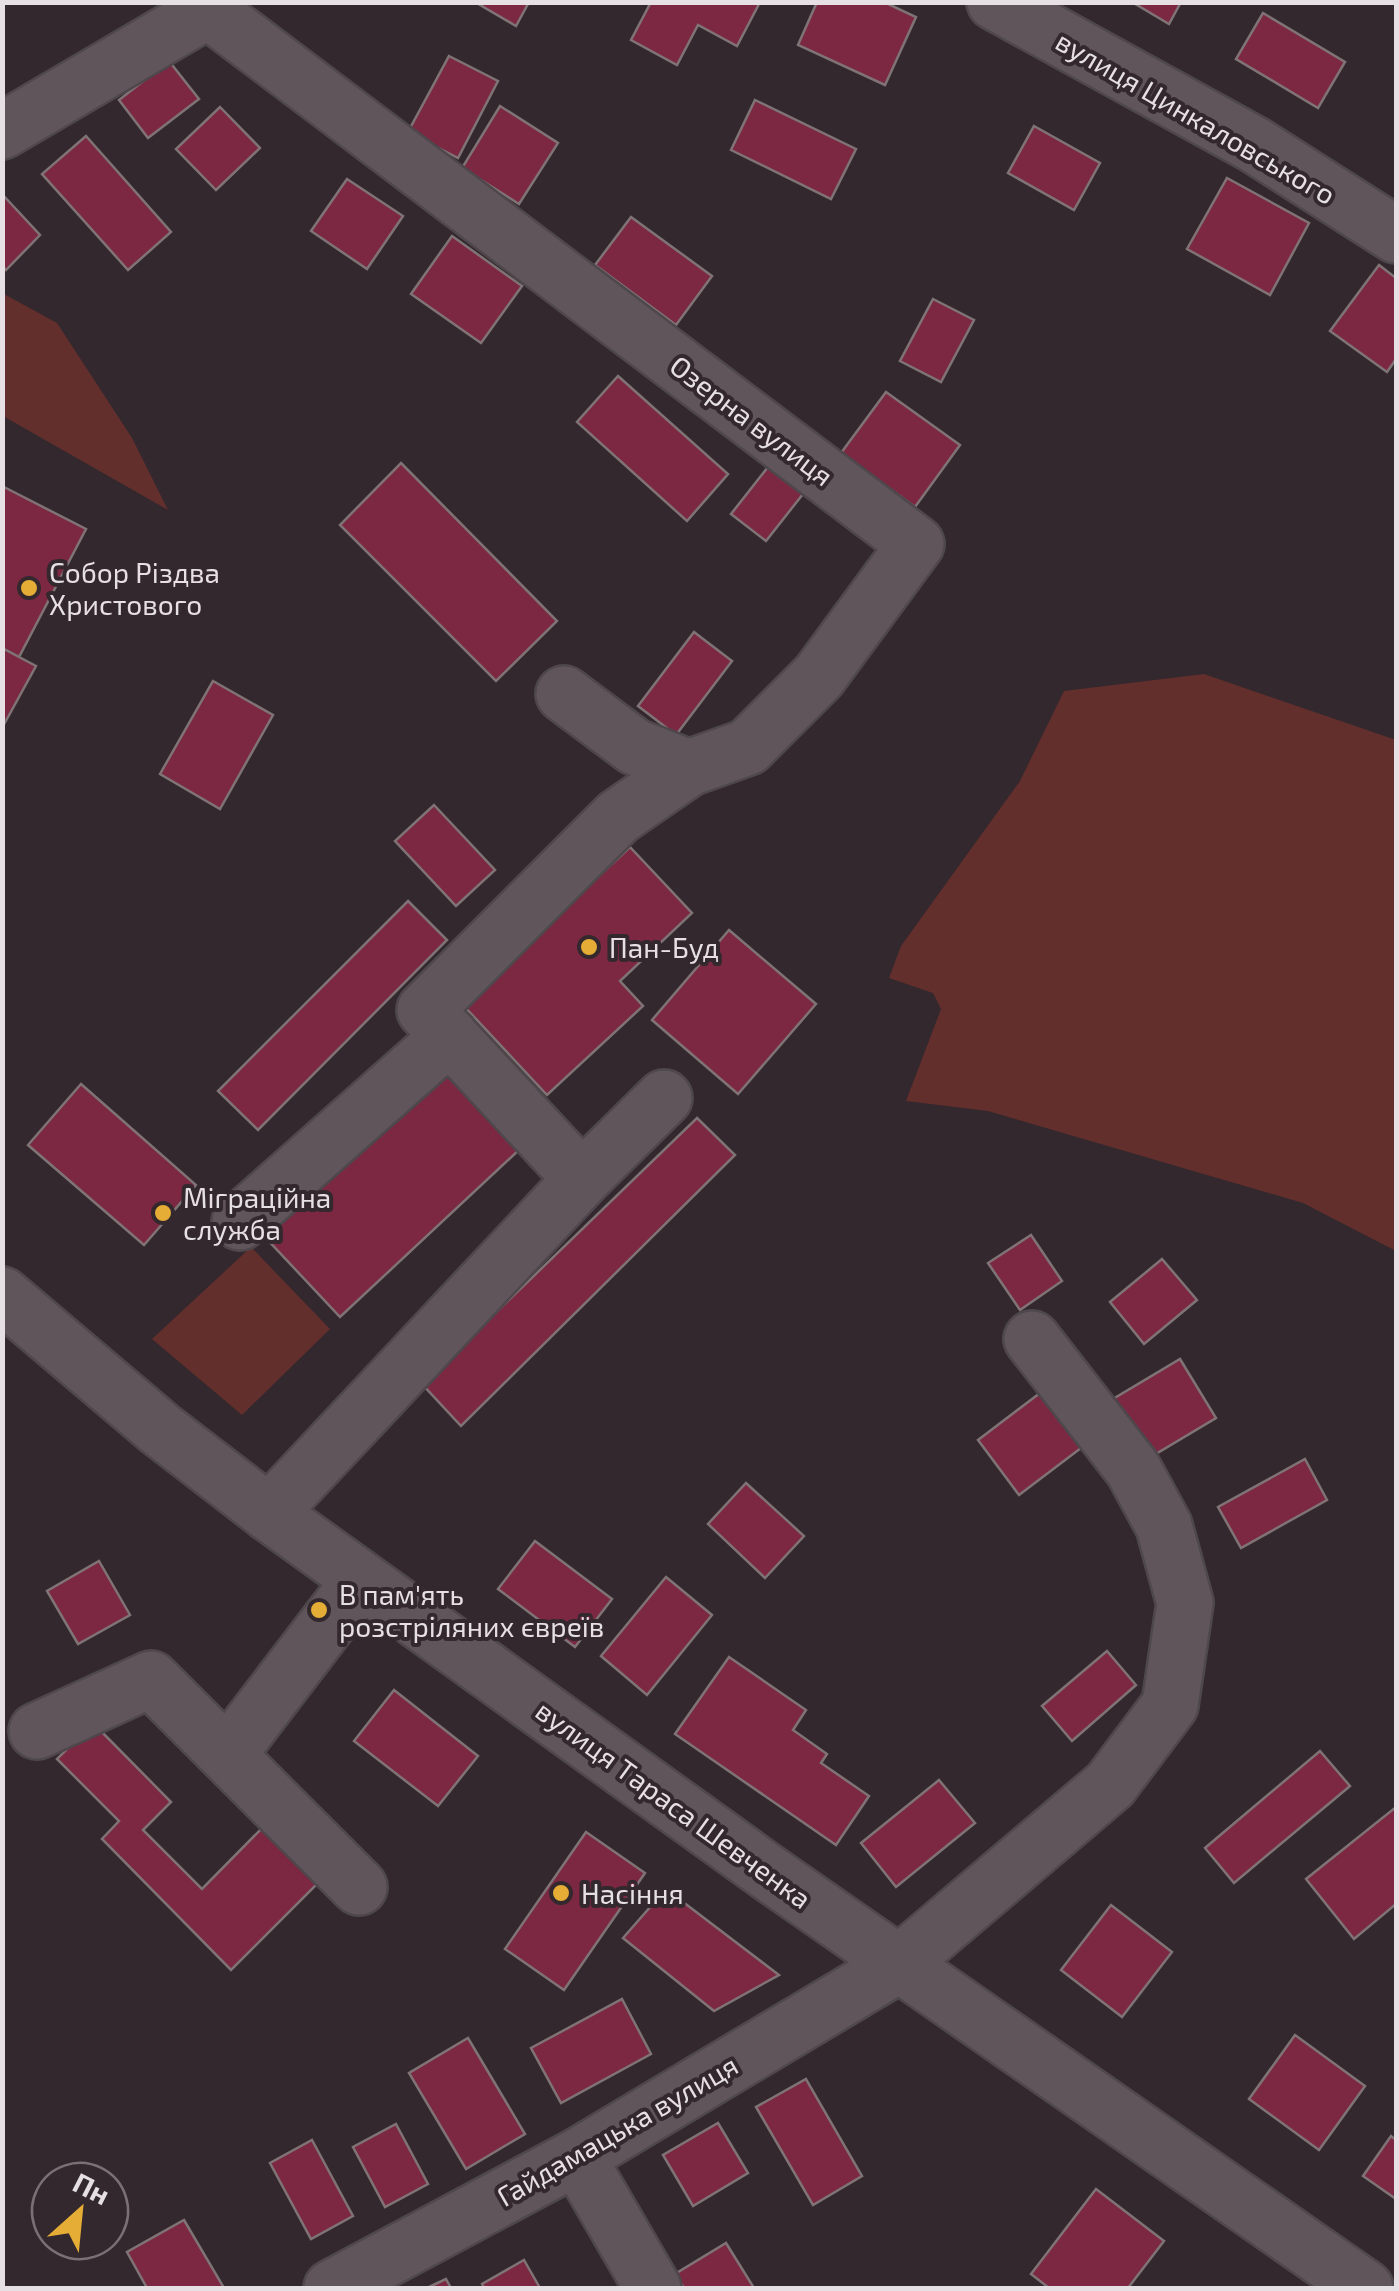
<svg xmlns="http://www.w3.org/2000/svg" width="1399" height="2291" viewBox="0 0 1399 2291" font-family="'Exo 2',sans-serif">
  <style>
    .green { fill: #632f2d }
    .building { fill: #7c2843; stroke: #7f7375; stroke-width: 2.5 }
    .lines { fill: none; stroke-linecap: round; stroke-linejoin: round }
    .minor-casing { stroke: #4e474b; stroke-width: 60 }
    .minor { stroke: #60555b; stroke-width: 55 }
    .poi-dot { fill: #e5ad36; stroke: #32282d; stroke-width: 4 }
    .labels { text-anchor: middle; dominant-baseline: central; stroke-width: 8; stroke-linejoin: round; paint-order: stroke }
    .street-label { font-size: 28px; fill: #e6dfe3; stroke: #32282d }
    .poi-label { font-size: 28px; fill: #e6dfe3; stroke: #32282d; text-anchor: start }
  </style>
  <rect width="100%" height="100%" fill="#32282d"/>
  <!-- green -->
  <g class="green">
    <path d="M4,294L57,323L132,438L168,510L3,416L2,297Z"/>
    <path d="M1204,674L1396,740V1251L1303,1203L988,1111L906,1101L941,1009L933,993L889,978L901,946L1020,781L1064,691Z"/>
    <path d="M251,1247L330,1329L242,1415L152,1339Z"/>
  </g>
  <!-- building -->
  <g class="building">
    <path d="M475,2H529L516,26Z"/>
    <path d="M651,2H757L759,4L737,46L698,25L677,65L631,40Z"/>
    <path d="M817,2H884L916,17L885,85L798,45Z"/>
    <path d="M1132,2H1181L1169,24Z"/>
    <path d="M1263,13L1345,62L1318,108L1236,59Z"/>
    <path d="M449,56L498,81L458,158L408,132Z"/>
    <path d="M169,61L199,99L148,138L119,100Z"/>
    <path d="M755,100L856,149L831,199L731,150Z"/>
    <path d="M500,106L558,143L519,204L462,168Z"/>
    <path d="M220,107L260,148L216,190L176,149Z"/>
    <path d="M1034,126L1100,163L1074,210L1008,173Z"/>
    <path d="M86,136L171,232L128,270L42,174Z"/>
    <path d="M1227,178L1309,223L1270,295L1187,249Z"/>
    <path d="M347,179L403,216L367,269L311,231Z"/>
    <path d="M2,194L40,235L6,270L2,266Z"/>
    <path d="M631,217L712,276L676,325L595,265Z"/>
    <path d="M452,236L522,286L481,343L411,294Z"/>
    <path d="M1379,265L1396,278V359L1387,372L1330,331Z"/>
    <path d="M933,299L974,320L941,382L900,361Z"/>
    <path d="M618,376L728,474L687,521L577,422Z"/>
    <path d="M886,392L960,445L915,507L841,453Z"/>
    <path d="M401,463L557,621L496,681L340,525Z"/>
    <path d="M768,467L803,494L766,541L731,514Z"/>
    <path d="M2,486L86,529L19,657L2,648Z"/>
    <path d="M694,632L732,661L676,735L638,706Z"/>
    <path d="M2,648L36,666L2,728Z"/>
    <path d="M213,681L273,715L220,809L160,774Z"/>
    <path d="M434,805L495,870L456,906L395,841Z"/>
    <path d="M630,847L692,913L620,981L643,1006L547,1095L462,1004Z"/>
    <path d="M408,901L447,940L258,1130L218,1091Z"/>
    <path d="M729,930L816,1004L738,1094L652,1020Z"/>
    <path d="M444,1068L520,1149L340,1317L264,1236Z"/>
    <path d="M81,1084L196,1185L144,1245L28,1145Z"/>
    <path d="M697,1118L735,1155L461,1426L422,1384Z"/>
    <path d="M1031,1235L1062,1281L1020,1310L988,1263Z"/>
    <path d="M1162,1259L1197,1300L1144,1344L1110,1302Z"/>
    <path d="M1180,1359L1216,1418L1144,1461L1108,1402Z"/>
    <path d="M1040,1393L1081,1448L1019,1495L978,1440Z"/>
    <path d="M1305,1459L1327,1500L1241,1548L1218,1507Z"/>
    <path d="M746,1483L804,1536L765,1578L708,1524Z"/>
    <path d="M535,1541L612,1599L575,1647L498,1589Z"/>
    <path d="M99,1561L130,1615L78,1644L47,1591Z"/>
    <path d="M666,1577L712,1615L647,1695L601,1656Z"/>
    <path d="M1107,1651L1136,1685L1072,1741L1042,1706Z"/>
    <path d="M729,1657L806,1710L793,1730L827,1754L821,1763L869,1796L836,1845L675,1734Z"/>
    <path d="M394,1690L478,1756L438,1806L354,1741Z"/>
    <path d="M93,1723L171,1802L143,1830L202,1889L266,1824L321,1880L231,1970L102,1839L119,1821L57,1759Z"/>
    <path d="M1320,1751L1350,1786L1234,1883L1205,1848Z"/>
    <path d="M939,1780L975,1823L896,1887L861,1843Z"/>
    <path d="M1396,1807V1904L1354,1939L1306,1879Z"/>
    <path d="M586,1832L645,1873L564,1990L505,1949Z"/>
    <path d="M666,1889L779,1975L714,2011L623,1938Z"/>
    <path d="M1111,1905L1172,1952L1122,2017L1061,1970Z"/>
    <path d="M622,1999L651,2054L561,2103L531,2048Z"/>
    <path d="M1295,2035L1365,2086L1319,2150L1249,2099Z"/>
    <path d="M468,2038L525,2134L466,2169L409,2073Z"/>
    <path d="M806,2079L862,2176L813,2205L756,2107Z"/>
    <path d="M718,2123L748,2173L693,2206L663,2155Z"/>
    <path d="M396,2124L428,2184L385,2207L353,2147Z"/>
    <path d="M1391,2136L1396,2140V2199L1363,2176Z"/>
    <path d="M312,2140L353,2216L311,2239L270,2163Z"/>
    <path d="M1096,2189L1164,2241L1128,2288H1049L1031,2274Z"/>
    <path d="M184,2220L224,2288H147L127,2252Z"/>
    <path d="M726,2243L754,2288H684L675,2274Z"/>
    <path d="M524,2260L540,2288H484L482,2284Z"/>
    <path d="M446,2279L451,2288H427Z"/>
  </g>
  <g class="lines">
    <defs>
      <g id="minor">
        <path d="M995,2L1255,145L1396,235"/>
        <path d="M208,10L916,544L819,676L748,747L689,768L635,747L564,694"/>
        <path d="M2,131L208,10L214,2"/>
        <path d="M582,1179L425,1010L618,817L689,768"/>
        <path d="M240,1222L450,1036"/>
        <path d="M2,1295L160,1429L269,1513L766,1871L1365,2288"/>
        <path d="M269,1513L582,1179L664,1098"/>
        <path d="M37,1731L151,1679L359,1887"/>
        <path d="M228,1754L361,1580"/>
        <path d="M577,2157L653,2288"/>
        <path d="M332,2288L577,2157L898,1965L1110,1785L1170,1705L1185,1603L1164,1526L1133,1469L1032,1339"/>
      </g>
    </defs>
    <!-- minor casing -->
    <use href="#minor" class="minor-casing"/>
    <!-- minor -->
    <use href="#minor" class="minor"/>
  </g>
  <!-- markers -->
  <g class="poi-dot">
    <circle cx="29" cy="588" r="10"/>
    <circle cx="589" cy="947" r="10"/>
    <circle cx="163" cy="1213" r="10"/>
    <circle cx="319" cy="1610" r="10"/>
    <circle cx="561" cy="1893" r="10"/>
  </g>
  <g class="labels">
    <!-- street labels -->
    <g class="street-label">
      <text transform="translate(1196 117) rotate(30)">вулиця Цинкаловського</text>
      <text transform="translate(752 420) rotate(37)">Озерна вулиця</text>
      <text transform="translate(674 1804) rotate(36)">вулиця Тараса Шевченка</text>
      <text transform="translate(617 2130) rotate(-30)">Гайдамацька вулиця</text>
    </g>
    <!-- poi labels -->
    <g class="poi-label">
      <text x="49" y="572">Собор Різдва<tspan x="49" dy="32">Христового</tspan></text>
      <text x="609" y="947">Пан-Буд</text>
      <text x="183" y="1197">Міграційна<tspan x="183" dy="32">служба</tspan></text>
      <text x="339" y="1594">В пам'ять<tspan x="339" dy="32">розстріляних євреїв</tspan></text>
      <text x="581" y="1893">Насіння</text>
    </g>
  </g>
  <!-- border -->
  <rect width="1399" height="2291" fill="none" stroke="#e6dfe3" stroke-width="10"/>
  <!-- north arrow -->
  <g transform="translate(80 2211) rotate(27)"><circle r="48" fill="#32282d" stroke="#7a7176" stroke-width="2.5"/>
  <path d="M0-8L18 38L0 25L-18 38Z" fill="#e5ad36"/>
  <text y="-15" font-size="28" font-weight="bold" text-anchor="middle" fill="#e6dfe3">Пн</text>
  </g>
</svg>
